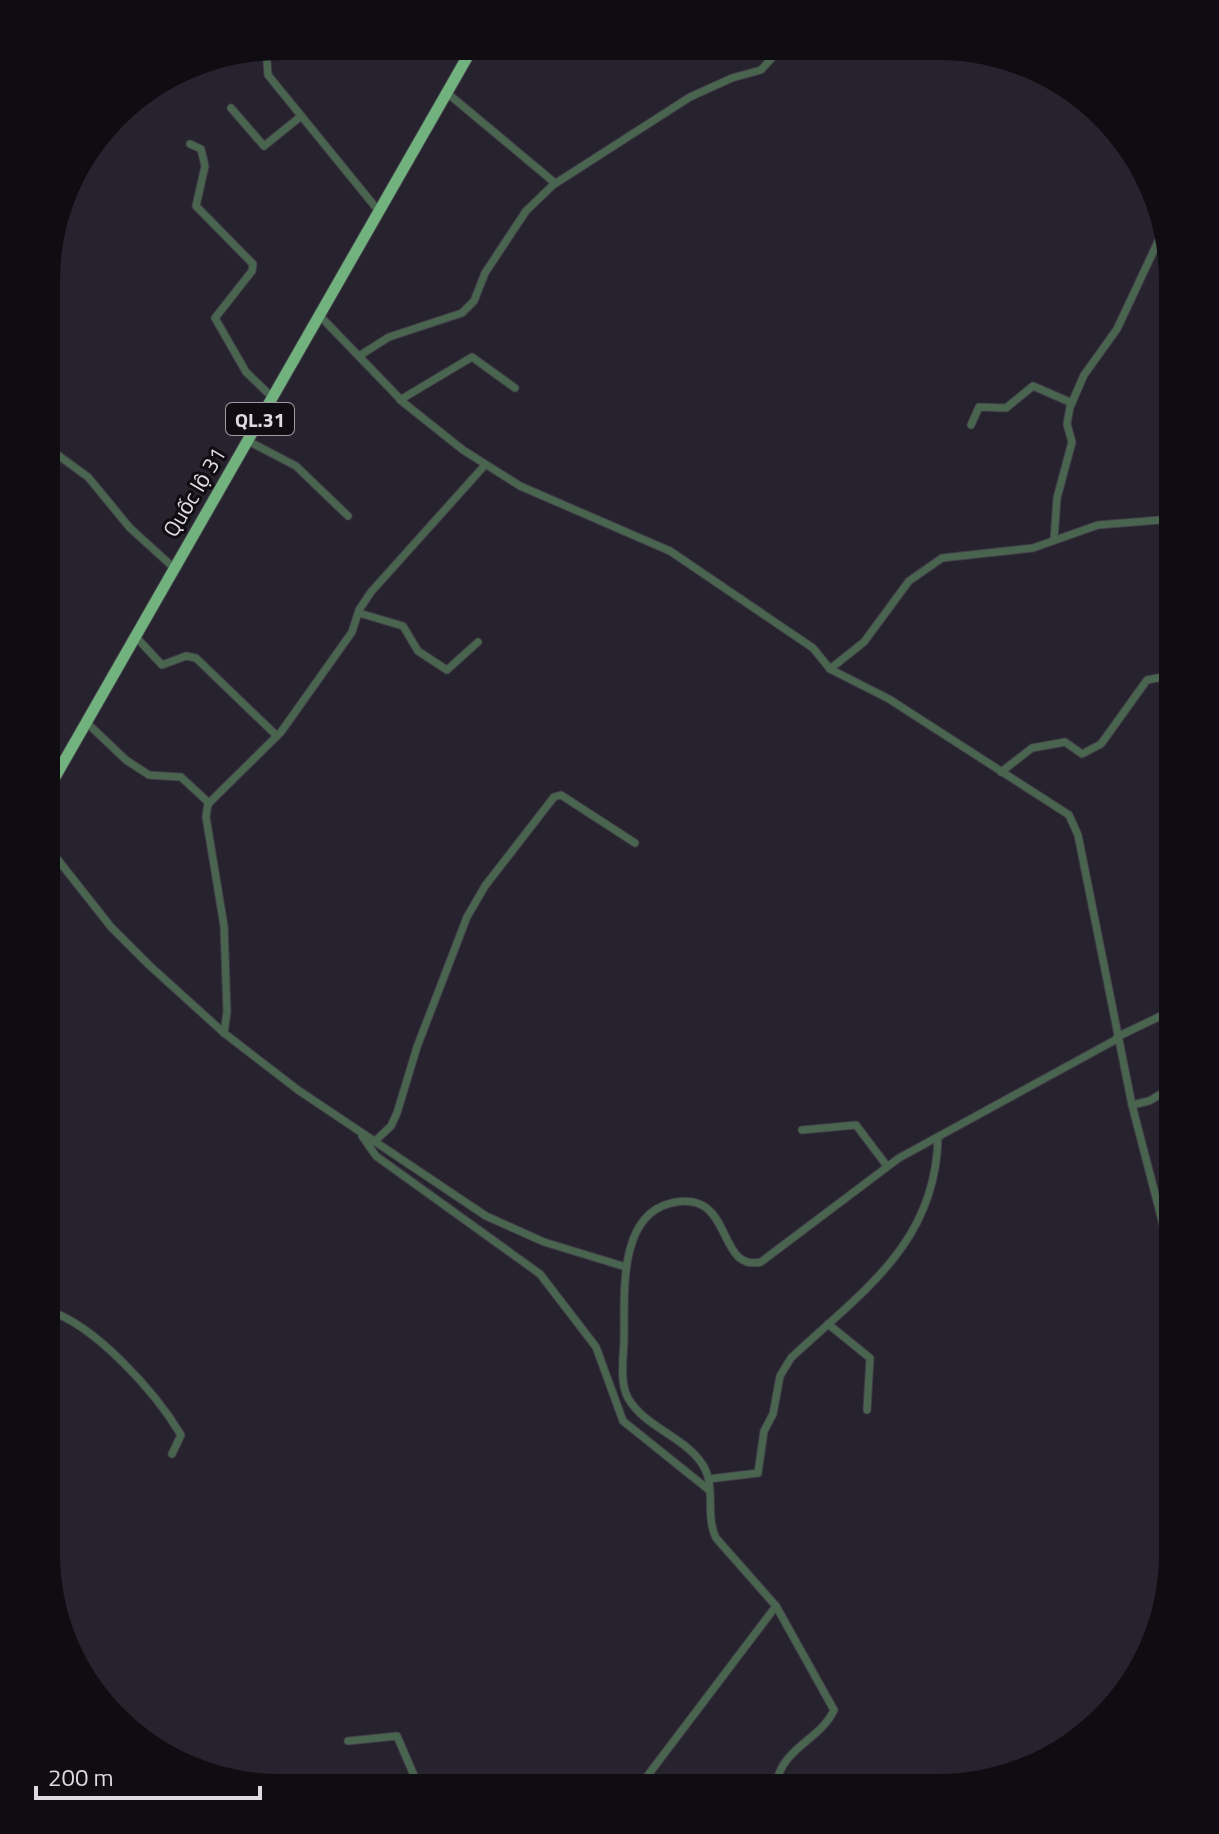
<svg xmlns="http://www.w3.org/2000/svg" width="1219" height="1834" viewBox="0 0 1219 1834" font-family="'Titillium Web',sans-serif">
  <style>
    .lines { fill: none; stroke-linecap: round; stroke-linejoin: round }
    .minor-casing { stroke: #403d47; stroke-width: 9 }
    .trunk-casing { stroke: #403d47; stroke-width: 13 }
    .minor { stroke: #4a654f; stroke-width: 7 }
    .trunk { stroke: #72b27e; stroke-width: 11 }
    .labels { text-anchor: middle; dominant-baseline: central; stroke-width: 6; stroke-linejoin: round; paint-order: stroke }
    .shield { fill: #0f0d12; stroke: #9f9ca4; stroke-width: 2 }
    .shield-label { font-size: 20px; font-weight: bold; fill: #dddae2 }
    .street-label { font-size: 22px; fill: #dddae2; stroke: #0f0d12 }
  </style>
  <rect width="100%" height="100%" fill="#26232e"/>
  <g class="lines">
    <defs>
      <g id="minor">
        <path d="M266,48L268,75L377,209"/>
        <path d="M446,92L555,183"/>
        <path d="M231,108L264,146L300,117"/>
        <path d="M190,144L201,149L205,166L196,206L253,264L252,271L215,318L246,372L272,397"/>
        <path d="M1142,173L1158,204"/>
        <path d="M319,315L404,403L463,450L520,486L670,551L813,648L830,669L889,699L1069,815L1078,835L1132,1105L1173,1263"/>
        <path d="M359,356L389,337L462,313L474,301L485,273L526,211L553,185L690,97L732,78L761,70L781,48"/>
        <path d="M400,400L472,357L515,388"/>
        <path d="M971,425L979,407L1006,408L1033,386L1072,403"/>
        <path d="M248,441L296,466L348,516"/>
        <path d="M48,448L88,477L130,528L173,567"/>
        <path d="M1054,540L1057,498L1072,442L1067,424L1070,407L1084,375L1117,329L1163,231"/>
        <path d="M359,613L403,626L418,651L447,670L478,642"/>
        <path d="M135,636L162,665L186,656L196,658L277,736"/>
        <path d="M830,669L864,642L909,581L942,558L1033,548L1098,525L1173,519"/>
        <path d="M86,722L126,760L149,775L181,777L209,803"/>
        <path d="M1001,772L1032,748L1065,742L1082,754L1101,744L1147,680L1173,675"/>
        <path d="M47,846L111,927L149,965L224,1033L298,1090L486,1216L544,1242L626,1267"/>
        <path d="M224,1033L227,1012L224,926L206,817L208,804L281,732L352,632L359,610L371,592L485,465"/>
        <path d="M1117,1037L1173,1010"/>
        <path d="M1132,1105L1149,1101L1173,1087"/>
        <path d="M802,1130L856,1125L887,1166"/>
        <path d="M362,1136L376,1156L540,1274L596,1347L623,1421L709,1490"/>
        <path d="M374,1142L391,1126L397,1113L417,1047L467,917L485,886L554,797L561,795L635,843"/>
        <path d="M46,1310C94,1323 156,1393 181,1435L172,1454"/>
        <path d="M828,1324L870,1358L867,1410"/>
        <path d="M709,1479L758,1473L764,1431L773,1414L780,1376L791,1358C861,1292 936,1244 938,1137"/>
        <path d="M348,1741L397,1736L419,1787"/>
        <path d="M639,1787L776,1606"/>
        <path d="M776,1788C779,1748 820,1741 834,1710L776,1606L716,1538C705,1516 716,1489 704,1467C687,1437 645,1428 628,1398C619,1382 624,1355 624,1337C625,1297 617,1216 671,1203C735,1188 715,1272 761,1262L899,1158L1117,1039"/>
      </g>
      <path id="trunk" d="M47,791L473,47"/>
    </defs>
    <!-- minor casing -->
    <use href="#minor" class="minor-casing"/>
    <!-- trunk casing -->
    <use href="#trunk" class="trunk-casing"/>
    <!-- minor -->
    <use href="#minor" class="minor"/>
    <!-- trunk -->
    <use href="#trunk" class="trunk"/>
  </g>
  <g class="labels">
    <!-- shield labels -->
    <rect class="shield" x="226" y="403" width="68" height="32" rx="6"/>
    <g class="shield-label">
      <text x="260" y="419">QL.31</text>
    </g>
    <!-- street labels -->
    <g class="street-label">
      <text transform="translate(194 492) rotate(-59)">Quốc lộ 31</text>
    </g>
  </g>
  <!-- crop -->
  <path d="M0 0H1219V1834H0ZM280 60H939A220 220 0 0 1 1159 280V1554A220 220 0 0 1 939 1774H280A220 220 0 0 1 60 1554V280A220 220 0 0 1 280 60Z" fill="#0f0d12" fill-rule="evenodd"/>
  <!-- scale -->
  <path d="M36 1786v12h224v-12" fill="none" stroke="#dddae2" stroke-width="4"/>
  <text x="48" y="1786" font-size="24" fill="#dddae2" stroke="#0f0d12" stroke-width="6" paint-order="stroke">200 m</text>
</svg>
